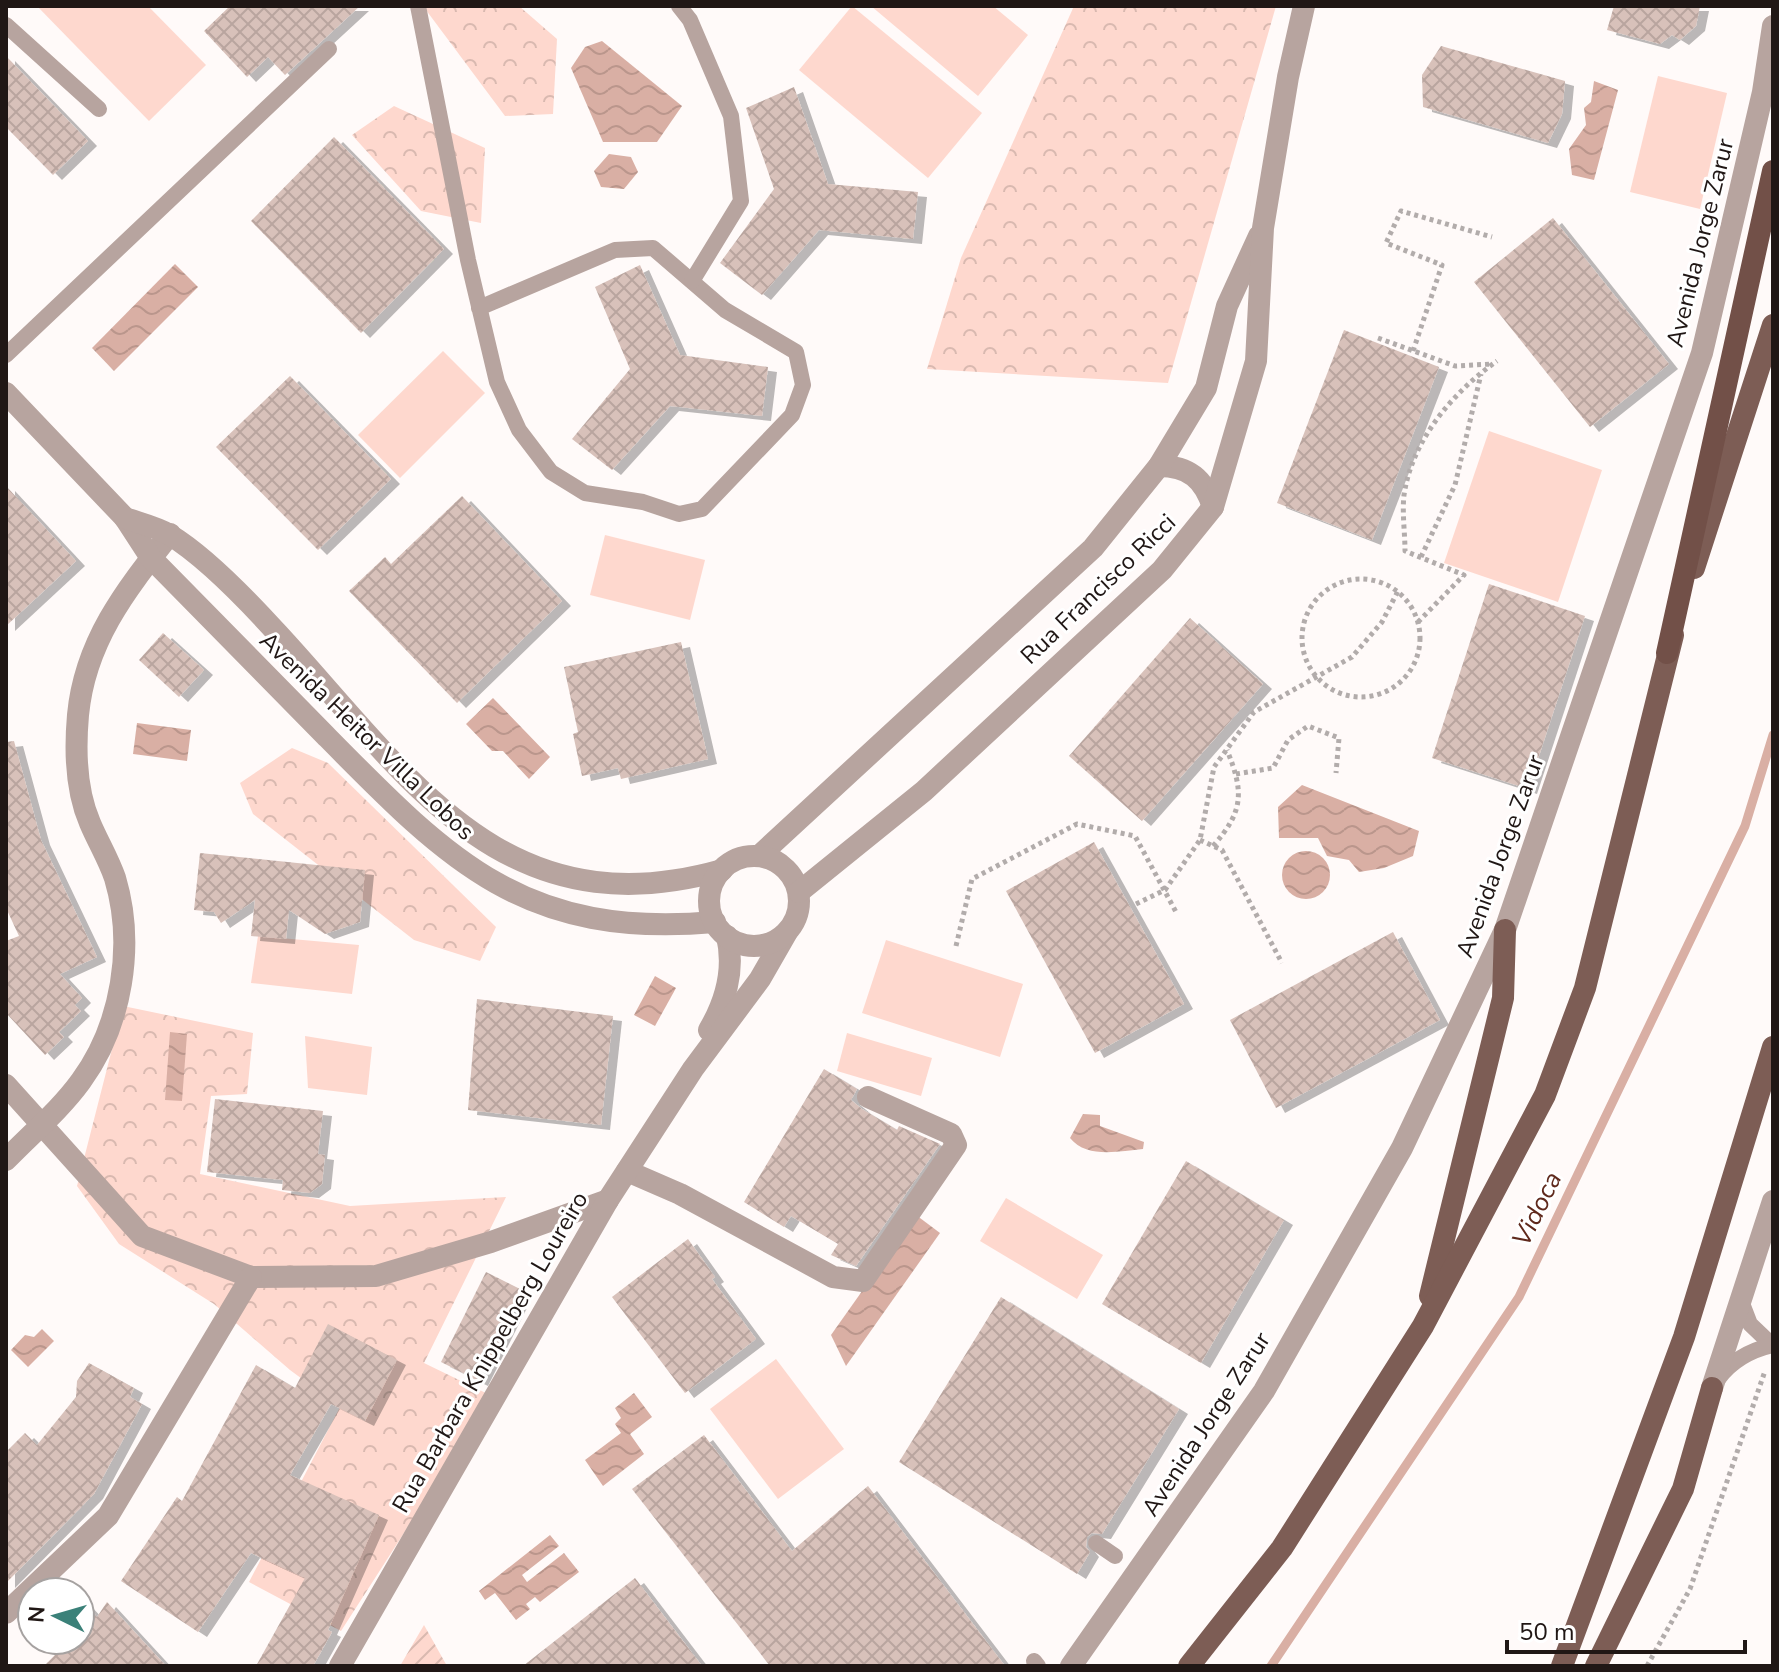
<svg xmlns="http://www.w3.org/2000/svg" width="1779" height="1672" viewBox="0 0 1779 1672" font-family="'Nunito Sans',sans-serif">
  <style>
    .forest { fill: url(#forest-crowns) }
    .park { fill: #fed8ce }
    .garden { fill: url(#garden-furrows) }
    .water { fill: url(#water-waves) }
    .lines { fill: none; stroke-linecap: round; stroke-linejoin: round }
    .stream { stroke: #d9afa4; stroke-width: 9 }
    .building { fill: url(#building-cross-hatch); filter: url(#shadow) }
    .path { stroke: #b2acab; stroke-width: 5; stroke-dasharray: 4 4; stroke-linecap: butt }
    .service { stroke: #b7a49f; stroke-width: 16 }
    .minor { stroke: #b7a49f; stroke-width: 22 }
    .tertiary { stroke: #b7a49f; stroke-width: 22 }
    .primary { stroke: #7d5d55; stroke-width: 22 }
    .trunk { stroke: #725048; stroke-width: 22 }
    .labels { text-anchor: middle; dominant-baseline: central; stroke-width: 6; stroke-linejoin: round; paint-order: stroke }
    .street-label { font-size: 24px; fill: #201715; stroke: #fff }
    .water-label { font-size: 26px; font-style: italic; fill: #5f291c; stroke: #fff }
  </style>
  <defs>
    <pattern id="forest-crowns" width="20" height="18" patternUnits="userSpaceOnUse" patternTransform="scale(2)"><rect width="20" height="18" fill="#fed8ce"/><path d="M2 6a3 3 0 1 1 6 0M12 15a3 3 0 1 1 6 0" fill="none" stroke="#d9b9b0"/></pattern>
    <pattern id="garden-furrows" width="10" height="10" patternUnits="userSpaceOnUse" patternTransform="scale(2)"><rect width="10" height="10" fill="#fed8ce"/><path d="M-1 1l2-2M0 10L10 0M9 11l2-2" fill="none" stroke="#d9b9b0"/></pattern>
    <pattern id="water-waves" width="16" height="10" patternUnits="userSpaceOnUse" patternTransform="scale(2)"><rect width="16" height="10" fill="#d9afa4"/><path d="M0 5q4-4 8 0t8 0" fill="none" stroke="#ba968c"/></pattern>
    <pattern id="building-cross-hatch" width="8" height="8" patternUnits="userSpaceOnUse" patternTransform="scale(2)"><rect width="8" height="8" fill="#d8c1ba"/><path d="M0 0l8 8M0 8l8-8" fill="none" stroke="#b9a59f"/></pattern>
    <filter id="shadow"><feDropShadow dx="9" dy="5" stdDeviation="0" flood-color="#0004"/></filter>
  </defs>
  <rect width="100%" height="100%" fill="#fffaf9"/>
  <!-- forest -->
  <g class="forest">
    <path d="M423,6H519L557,39L553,114L505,116Z"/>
    <path d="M1074,6H1276L1168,383L927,369L961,258Z"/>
    <path d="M394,106L485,148L481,223L421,211L352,135Z"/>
    <path d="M292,748L328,763L496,927L480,961L414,940L253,814L240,783Z"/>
    <path d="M123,1006L253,1033L247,1094L211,1096L200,1174L350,1206L506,1197L424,1363L492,1396L341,1631L249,1582L340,1407L290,1370L214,1304L119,1244L77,1186Z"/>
  </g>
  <!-- park -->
  <g class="park">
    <path d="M37,6H148L206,65L149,121Z"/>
    <path d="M852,6L982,113L928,178L799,70Z"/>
    <path d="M871,6H993L1028,35L978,96Z"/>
    <path d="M1658,76L1727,93L1700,209L1630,192Z"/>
    <path d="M443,351L485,393L400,478L358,435Z"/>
    <path d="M1489,431L1602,470L1558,602L1444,563Z"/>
    <path d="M605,535L705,560L690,620L590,595Z"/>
    <path d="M258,936L359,945L352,994L251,983Z"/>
    <path d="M886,940L1023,984L1000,1057L862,1013Z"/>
    <path d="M847,1033L932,1058L921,1096L837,1071Z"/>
    <path d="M305,1036L372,1047L367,1095L308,1088Z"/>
    <path d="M1006,1198L1103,1255L1077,1299L980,1241Z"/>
    <path d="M776,1359L844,1449L778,1499L710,1409Z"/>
  </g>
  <!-- garden -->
  <path class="garden" d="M424,1625L447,1666H400Z"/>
  <!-- water -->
  <g class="water">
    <path d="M602,41L682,106L657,142H603L571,68L585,47Z"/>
    <path d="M1594,81L1618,90L1594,180L1572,175L1569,149L1586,125L1584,108L1591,102Z"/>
    <path d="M609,154L631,157L638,172L624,189L601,187L594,171Z"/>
    <path d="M175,264L198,287L114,371L92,348Z"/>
    <path d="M493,698L550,757L529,779L503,751H492L466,724Z"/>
    <path d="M137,723L191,730L187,761L133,754Z"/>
    <path d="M1302,785L1419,831L1413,856L1384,868L1359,872L1349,860L1327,856L1318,838H1279L1278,807Z"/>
    <circle cx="1306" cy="875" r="24"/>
    <path d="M655,976L676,988L655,1026L634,1015Z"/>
    <path d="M170,1032L187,1034L182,1101L165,1100Z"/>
    <path d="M1083,1114L1100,1115V1126L1144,1142L1143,1149C1119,1151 1087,1159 1070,1138Z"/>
    <path d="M916,1215L940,1233L846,1366L831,1335Z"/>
    <path d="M42,1329L54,1341L28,1367L11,1350L25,1335L34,1337Z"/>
    <path d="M634,1393L652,1417L630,1434L644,1454L603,1486L585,1460L621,1433L615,1424L621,1418L615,1408Z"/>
    <path d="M550,1535L559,1546L522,1575L527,1582L564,1553L579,1572L540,1602L535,1597L526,1604L530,1609L516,1620L495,1593L485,1600L479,1591Z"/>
  </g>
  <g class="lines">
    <!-- stream -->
    <path class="stream" d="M1271,1666L1519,1297L1745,826L1773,735"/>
  </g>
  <!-- building -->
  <g class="building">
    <path d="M230,6H360L285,75L268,57L247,77L204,31Z"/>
    <path d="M1614,6H1700L1696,26L1680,40L1672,35L1660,44L1607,30Z"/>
    <path d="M1441,46L1565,81L1562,114L1548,143L1423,107L1422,75Z"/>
    <path d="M6,56L88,141L53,175L6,127Z"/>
    <path d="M794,87L828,184L918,192L913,239L819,230L762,295L720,263L774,189L746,108Z"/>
    <path d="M334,137L444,249L361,333L251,221Z"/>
    <path d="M1553,218L1669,364L1590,427L1474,282Z"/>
    <path d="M640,265L680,355L768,367L762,416L670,406L612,470L572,439L630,369L595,287Z"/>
    <path d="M1344,330L1439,367L1372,540L1277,503Z"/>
    <path d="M290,376L391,479L318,550L216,447Z"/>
    <path d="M6,486L76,561L6,626Z"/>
    <path d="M462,496L562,601L457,703L349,591L385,557L391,564Z"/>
    <path d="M1489,584L1585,616L1528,789L1432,758Z"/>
    <path d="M1190,618L1263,684L1142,821L1069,756Z"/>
    <path d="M163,633L204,670L179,697L139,660Z"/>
    <path d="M681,642L708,759L621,779L618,768L582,776L573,734L578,732L564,667Z"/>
    <path d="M14,741L41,840L97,957L60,974L82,998L75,1005L81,1011L59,1032L64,1037L45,1055L6,1013V941L19,936L6,908V742Z"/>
    <path d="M1094,842L1184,1004L1095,1053L1006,891Z"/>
    <path d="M200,853L365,870L360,922L325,934L289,910L286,939L251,936L255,900L221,923L214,912L194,910Z"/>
    <path d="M1393,932L1440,1020L1276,1108L1230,1020Z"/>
    <path d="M477,999L613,1016L601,1125L468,1110Z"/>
    <path d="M824,1069L857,1089L851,1100L862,1109L897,1130L899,1126L940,1144L856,1266L831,1255L838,1244L791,1216L784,1227L744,1202Z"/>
    <path d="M215,1099L323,1111L318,1154L325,1155L322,1184L310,1193L282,1190L283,1180L207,1172Z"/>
    <path d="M1186,1161L1284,1220L1201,1363L1102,1304Z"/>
    <path d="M688,1239L715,1277L712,1279L756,1339L685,1393L612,1297Z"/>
    <path d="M486,1272L524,1291L479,1381L441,1362Z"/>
    <path d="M1001,1297L1179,1409L1102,1534L1092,1533L1087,1537L1086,1547L1090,1552L1077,1574L899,1462Z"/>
    <path d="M328,1324L397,1360L365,1421L331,1404L290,1475L379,1515L328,1630L332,1632L313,1666H256L305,1578L251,1553L198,1632L121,1581L177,1497L182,1501L256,1365L295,1388Z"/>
    <path d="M89,1363L134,1388L130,1397L142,1404L94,1494L6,1583V1452L25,1433L37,1445L76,1397L77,1381Z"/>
    <path d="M704,1435L792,1551L868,1486L1005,1666H770L632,1489Z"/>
    <path d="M635,1578L702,1666H523Z"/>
    <path d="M80,1599L97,1617L107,1602L166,1666H44L70,1640H80Z"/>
  </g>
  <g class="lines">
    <!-- path -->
    <g class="path">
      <path d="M1378,338L1455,366L1492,364"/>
      <path d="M1413,351L1442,265L1386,243L1401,211L1492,237"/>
      <path d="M1421,557L1455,485L1481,374"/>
      <circle cx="1361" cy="638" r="59"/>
      <path d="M1418,622L1464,575L1405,551C1405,533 1402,513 1404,495C1412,440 1453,392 1497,361"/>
      <path d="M1236,774L1273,768L1288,740L1308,726L1339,738L1336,773"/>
      <path d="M1200,840L1222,850L1282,963"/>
      <path d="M1213,846C1244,811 1244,792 1227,750"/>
      <path d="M1136,904L1165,890L1200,840L1214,767L1254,712L1352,657L1382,622L1398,591"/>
      <path d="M956,946L972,879L1077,824L1135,836L1176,912"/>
      <path d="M1647,1666L1690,1589L1765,1371"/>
    </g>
    <!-- service -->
    <g class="service">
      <path d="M418,6L468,260L497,382L519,430L551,472L585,493L643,502L679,514L702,509L792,415L803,385L796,352L725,310L653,248L615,250L479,308"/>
      <path d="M679,6L690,20L731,116L741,201L692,281"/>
      <path d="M6,25L99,109"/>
      <path d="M6,355L329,49"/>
      <path d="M1740,1298L1750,1324L1772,1345"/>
      <path d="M1718,1379C1732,1360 1751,1350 1773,1345"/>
      <path d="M1096,1543L1115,1556"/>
      <path d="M1034,1661L1038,1666"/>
    </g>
    <!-- minor -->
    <g class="minor">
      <path d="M709,1030C726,1001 735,970 727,936"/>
      <path d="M6,1085L142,1236L251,1277L376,1276L491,1242L608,1200"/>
      <path d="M6,1160C31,1134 60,1110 81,1081C122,1025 135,945 115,878C108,858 98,842 90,823C76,791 75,749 78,715C85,641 126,590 170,534"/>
      <path d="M627,1171L680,1194L833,1277L863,1281L956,1145L951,1134L868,1097"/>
      <path d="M1712,1388L1773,1201"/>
      <path d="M6,1613L108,1516L251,1277"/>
      <path d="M340,1666L608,1200L693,1069L760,979L787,932"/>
      <path d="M1071,1666L1264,1391L1402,1148L1505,930L1702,353L1763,92L1773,26"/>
    </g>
    <!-- tertiary -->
    <g class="tertiary">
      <path d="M6,393L125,518L151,558C209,617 267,676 325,735C449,861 524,939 715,922"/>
      <path d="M1159,466C1189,466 1204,479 1213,507"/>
      <path d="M125,518C139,523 157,527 170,535C206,557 249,602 278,634C408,775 502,932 722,870"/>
      <path d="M759,856L1093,548L1159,466L1206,388L1227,306L1259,236"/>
      <circle cx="754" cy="901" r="45"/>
      <path d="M799,892L924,791L1162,570L1213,507L1256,361L1263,228L1288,77L1304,6"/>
    </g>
    <!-- primary -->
    <g class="primary">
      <path d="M1694,568L1773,325"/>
      <path d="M1430,1296L1503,998L1505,930"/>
      <path d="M1189,1666L1282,1548L1423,1326L1545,1095L1585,988L1673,635"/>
      <path d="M1562,1666L1684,1337L1773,1047"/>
      <path d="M1596,1666L1683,1489L1712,1388"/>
    </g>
    <!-- trunk -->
    <path class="trunk" d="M1667,653L1773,171"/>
  </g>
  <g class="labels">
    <!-- street labels -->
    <g class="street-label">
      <text transform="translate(1700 243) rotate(-76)">Avenida Jorge Zarur</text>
      <text transform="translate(1098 589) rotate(-44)">Rua Francisco Ricci</text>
      <text transform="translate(367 736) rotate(44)">Avenida Heitor Villa Lobos</text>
      <text transform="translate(1500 856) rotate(-70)">Avenida Jorge Zarur</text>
      <text transform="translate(490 1352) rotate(-60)">Rua Barbara Knippelberg Loureiro</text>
      <text transform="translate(1206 1424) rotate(-57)">Avenida Jorge Zarur</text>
    </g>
    <!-- water labels -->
    <g class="water-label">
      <text transform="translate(1537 1209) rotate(-64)">Vidoca</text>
    </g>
  </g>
  <!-- border -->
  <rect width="1779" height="1672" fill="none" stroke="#201715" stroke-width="16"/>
  <!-- north arrow -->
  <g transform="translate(56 1616) rotate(275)"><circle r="38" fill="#ffffff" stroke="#a6a2a1" stroke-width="2"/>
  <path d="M0-6L14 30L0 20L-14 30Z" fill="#3b8179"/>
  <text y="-12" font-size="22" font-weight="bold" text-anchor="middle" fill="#201715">N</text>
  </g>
  <!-- scale -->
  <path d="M1507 1640v12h238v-12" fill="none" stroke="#201715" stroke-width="4"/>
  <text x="1519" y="1640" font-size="24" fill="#201715" stroke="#ffffff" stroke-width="6" paint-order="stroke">50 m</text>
</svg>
